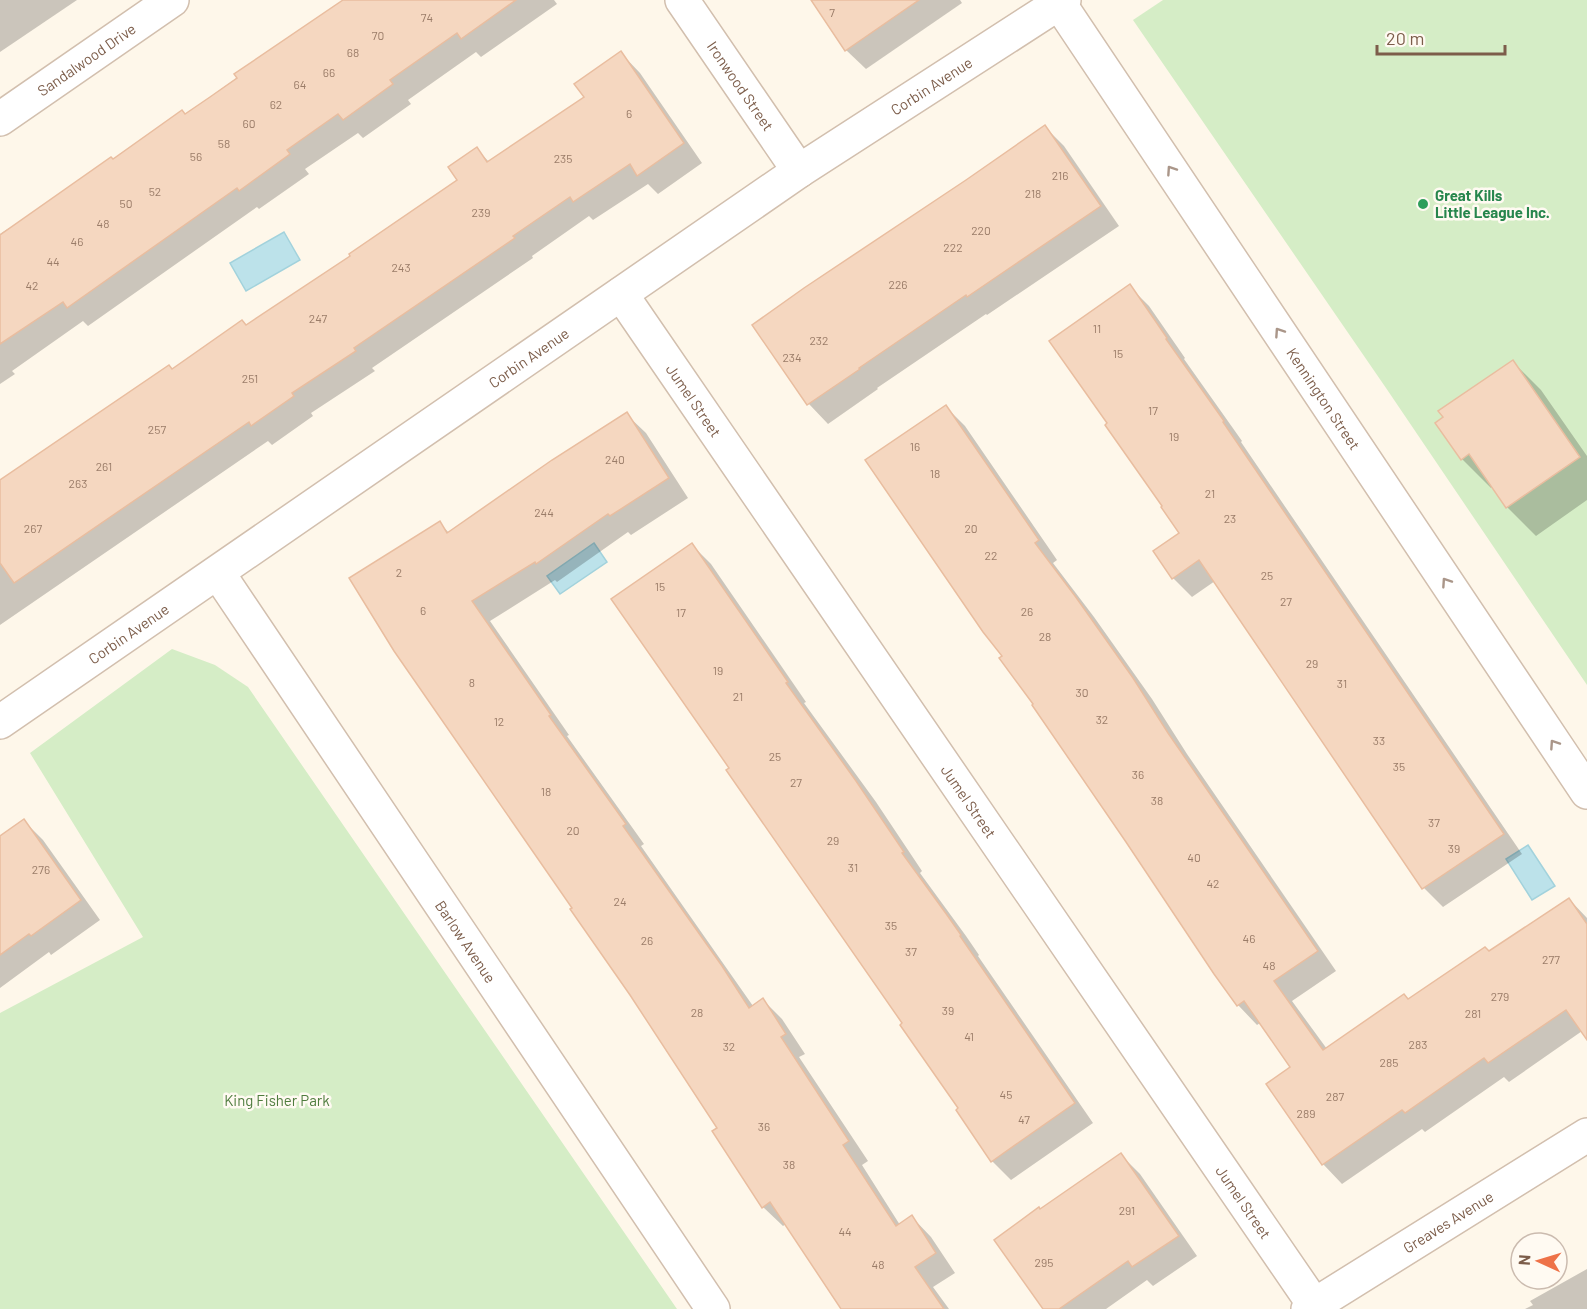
<svg xmlns="http://www.w3.org/2000/svg" width="1587" height="1309" viewBox="0 0 1587 1309" font-family="Barlow,sans-serif">
  <style>
    .green { fill: #d5edc6 }
    .water { fill: #bce2ea; stroke: #a2d2dc; stroke-width: 1.5 }
    .shadow { fill: #0003 }
    .building { fill: #f5d7c0; stroke: #e9bd9f; stroke-width: 1.5 }
    .lines { fill: none; stroke-linecap: round; stroke-linejoin: round }
    .minor-casing { stroke: #d2bfae; stroke-width: 36 }
    .minor { stroke: #fff; stroke-width: 33 }
    .oneway { stroke: #aa9689 }
    .leisure-dot { fill: #2e9e5b; stroke: #fffaf2; stroke-width: 2 }
    .labels { text-anchor: middle; dominant-baseline: central; stroke-width: 5; stroke-linejoin: round; paint-order: stroke }
    .number-label { font-size: 12px; fill: #9a7c68 }
    .street-label { font-size: 15px; fill: #7c5d4a; stroke: #fffaf2 }
    .leisure-label { font-size: 15px; font-weight: bold; fill: #27864d; stroke: #fffaf2; text-anchor: start }
    .park-label { font-size: 15px; fill: #4f7c3e; stroke: #fffaf2 }
  </style>
  <rect width="100%" height="100%" fill="#fef7ea"/>
  <!-- green -->
  <g class="green">
    <path d="M1163,0H1587V685L1386,388L1133,20Z"/>
    <path d="M172,649L215,665L248,687L677,1309H0V1013L143,937L30,753Z"/>
  </g>
  <!-- water -->
  <g class="water">
    <path d="M284,232L300,260L246,291L230,263Z"/>
    <path d="M594,543L607,562L560,594L547,576Z"/>
    <path d="M1528,845L1555,886L1532,900L1506,859Z"/>
  </g>
  <!-- shadow -->
  <g class="shadow">
    <path d="M0,0H77L0,52Z"/>
    <path d="M345,0H554L557,4L481,57L476,52L408,100L411,104L363,138L358,133L305,169L309,174L259,209L257,207L88,326L83,321L12,371L15,374L0,384V234L9,228L11,229L113,160L185,115Z"/>
    <path d="M812,0H960L962,3L866,69L846,50Z"/>
    <path d="M621,53L640,73L702,163L658,194L648,184L593,220L589,216L532,256L533,258L372,368L375,371L311,413L313,416L272,445L268,441L0,625V483L172,371L247,327L352,256L459,181L477,149L489,162L586,98Z"/>
    <path d="M1045,127L1064,146L1119,226L987,315L986,314L877,388L878,389L828,424L809,404L754,326Z"/>
    <path d="M1129,286L1149,306L1185,358L1184,359L1242,441L1241,442L1522,854L1443,907L1424,888L1215,581L1192,597L1173,578L1181,534Z"/>
    <path d="M1513,362L1541,390L1587,456V500L1536,536L1507,507L1493,486L1491,488L1462,459L1437,424Z"/>
    <path d="M946,407L965,426L1057,560L1053,563L1094,617L1152,699L1187,754L1336,971L1292,1001L1327,1049L1489,953L1569,899L1587,918V1031L1585,1029L1509,1082L1504,1077L1425,1132L1422,1129L1342,1184L1323,1164L1292,1068L1260,1023L1257,1025L1238,1005L1215,974L1004,656Z"/>
    <path d="M626,414L646,433L688,498L631,535L628,532L557,582L555,580L490,621L569,735L567,736L644,844L641,846L753,1006L763,1000L782,1019L805,1054L799,1057L868,1161L862,1165L900,1225L912,1217L931,1237L955,1273L933,1287L949,1309H842L786,1224L783,1226L763,1207L719,1128L574,908L440,523L449,533Z"/>
    <path d="M692,545L711,564L806,702L804,703L876,802L922,871L920,873L966,936L979,955L978,956L1093,1123L1011,1180L992,1161L960,1109L904,1024L731,769Z"/>
    <path d="M24,821L43,840L100,920L51,955L49,952L0,988V838Z"/>
    <path d="M1121,1155L1140,1174L1197,1256L1153,1286L1147,1280L1106,1309H1045Z"/>
    <path d="M1587,1269V1309H1525L1533,1305L1530,1301Z"/>
  </g>
  <!-- building -->
  <g class="building">
    <path d="M343,0H516L461,39L457,33L390,80L393,84L343,120L338,114L287,150L290,154L239,191L237,188L67,308L63,302L0,344V235L111,157L113,159L182,110L185,114L210,97L237,78L234,74Z"/>
    <path d="M811,0H919L845,51Z"/>
    <path d="M621,51L684,143L637,176L630,164L573,202L570,197L513,236L515,238L354,348L356,351L292,393L294,396L251,426L249,422L14,583L0,563V480L169,365L172,369L242,320L246,325L350,256L349,254L457,180L448,167L477,147L487,162L584,97L574,84Z"/>
    <path d="M1045,125L1101,206L967,297L966,295L859,368L860,369L807,405L752,325L804,288L966,180Z"/>
    <path d="M1130,284L1167,338L1166,339L1224,421L1223,422L1504,834L1422,889L1199,560L1172,579L1153,551L1179,533L1161,507L1162,506L1105,425L1107,423L1049,341Z"/>
    <path d="M1513,360L1580,457L1506,508L1469,454L1461,460L1435,423L1443,417L1438,411Z"/>
    <path d="M946,405L1039,540L1035,543L1075,596L1133,678L1168,733L1318,951L1274,981L1323,1050L1404,994L1408,999L1485,947L1489,951L1569,898L1587,924V1040L1566,1010L1488,1063L1484,1058L1405,1113L1402,1110L1322,1165L1266,1084L1290,1067L1244,1001L1237,1006L1214,974L1126,842L1032,705L1033,704L999,658L1002,656L983,632L865,460Z"/>
    <path d="M627,412L669,478L610,516L608,514L536,564L535,562L472,601L551,715L549,716L626,824L623,826L722,966L749,1008L763,998L786,1034L781,1037L849,1141L843,1145L896,1226L912,1215L936,1253L915,1267L944,1309H841L770,1202L762,1208L712,1131L717,1128L630,995L570,909L572,908L394,651L349,578L440,521L447,533L552,460Z"/>
    <path d="M692,543L788,682L786,683L856,781L904,852L902,853L947,915L961,935L960,936L1075,1103L991,1162L956,1110L958,1108L900,1025L902,1023L726,770L729,768L611,599Z"/>
    <path d="M24,819L81,900L31,936L29,934L0,955V836Z"/>
    <path d="M1121,1153L1179,1236L1132,1267L1128,1261L1059,1309H1043L994,1240L1039,1207L1040,1209Z"/>
  </g>
  <g class="lines">
    <defs>
      <g id="minor">
        <path id="s1" d="M682,0L799,171"/>
        <path id="s2" d="M1059,3L1587,792"/>
        <path id="s3" d="M0,119L172,0"/>
        <path id="s4" d="M621,294L1317,1309"/>
        <path id="s5" d="M218,573L713,1309"/>
        <path id="s6" d="M0,722L799,171L1064,0"/>
        <path id="s7" d="M1308,1309L1587,1135"/>
      </g>
    </defs>
    <!-- minor casing -->
    <use href="#minor" class="minor-casing"/>
    <!-- minor -->
    <use href="#minor" class="minor"/>
  </g>
  <!-- one-way arrows -->
  <defs><path id="oneway-chevron" d="M-2-3.5L2.5 0L-2 3.5" fill="none" stroke-width="1.6" stroke-linecap="round" stroke-linejoin="round" transform="scale(1.5)"/></defs>
  <g class="oneway">
    <use href="#oneway-chevron" transform="translate(1171 170) rotate(-124)"/>
    <use href="#oneway-chevron" transform="translate(1279 332) rotate(-124)"/>
    <use href="#oneway-chevron" transform="translate(1446 582) rotate(-124)"/>
    <use href="#oneway-chevron" transform="translate(1554 744) rotate(-124)"/>
  </g>
  <!-- markers -->
  <circle class="leisure-dot" cx="1423" cy="204" r="6"/>
  <g class="labels">
    <!-- number labels -->
    <g class="number-label">
      <text x="832" y="12">7</text>
      <text x="427" y="17">74</text>
      <text x="378" y="35">70</text>
      <text x="353" y="52">68</text>
      <text x="329" y="72">66</text>
      <text x="300" y="84">64</text>
      <text x="276" y="104">62</text>
      <text x="629" y="113">6</text>
      <text x="249" y="123">60</text>
      <text x="224" y="143">58</text>
      <text x="196" y="156">56</text>
      <text x="563" y="158">235</text>
      <text x="1060" y="175">216</text>
      <text x="155" y="191">52</text>
      <text x="1033" y="193">218</text>
      <text x="126" y="203">50</text>
      <text x="481" y="212">239</text>
      <text x="103" y="223">48</text>
      <text x="981" y="230">220</text>
      <text x="77" y="241">46</text>
      <text x="953" y="247">222</text>
      <text x="53" y="261">44</text>
      <text x="401" y="267">243</text>
      <text x="898" y="284">226</text>
      <text x="32" y="285">42</text>
      <text x="318" y="318">247</text>
      <text x="1097" y="328">11</text>
      <text x="819" y="340">232</text>
      <text x="1118" y="353">15</text>
      <text x="792" y="357">234</text>
      <text x="250" y="378">251</text>
      <text x="1153" y="410">17</text>
      <text x="157" y="429">257</text>
      <text x="1174" y="436">19</text>
      <text x="915" y="446">16</text>
      <text x="615" y="459">240</text>
      <text x="104" y="466">261</text>
      <text x="935" y="473">18</text>
      <text x="78" y="483">263</text>
      <text x="1210" y="493">21</text>
      <text x="544" y="512">244</text>
      <text x="1230" y="518">23</text>
      <text x="33" y="528">267</text>
      <text x="971" y="528">20</text>
      <text x="991" y="555">22</text>
      <text x="399" y="572">2</text>
      <text x="1267" y="575">25</text>
      <text x="660" y="586">15</text>
      <text x="1286" y="601">27</text>
      <text x="423" y="610">6</text>
      <text x="1027" y="611">26</text>
      <text x="681" y="612">17</text>
      <text x="1045" y="636">28</text>
      <text x="1312" y="663">29</text>
      <text x="718" y="670">19</text>
      <text x="472" y="682">8</text>
      <text x="1342" y="683">31</text>
      <text x="1082" y="692">30</text>
      <text x="738" y="696">21</text>
      <text x="1102" y="719">32</text>
      <text x="499" y="721">12</text>
      <text x="1379" y="740">33</text>
      <text x="775" y="756">25</text>
      <text x="1399" y="766">35</text>
      <text x="1138" y="774">36</text>
      <text x="796" y="782">27</text>
      <text x="546" y="791">18</text>
      <text x="1157" y="800">38</text>
      <text x="1434" y="822">37</text>
      <text x="573" y="830">20</text>
      <text x="833" y="840">29</text>
      <text x="1454" y="848">39</text>
      <text x="1194" y="857">40</text>
      <text x="853" y="867">31</text>
      <text x="41" y="869">276</text>
      <text x="1213" y="883">42</text>
      <text x="620" y="901">24</text>
      <text x="891" y="925">35</text>
      <text x="1249" y="938">46</text>
      <text x="647" y="940">26</text>
      <text x="911" y="951">37</text>
      <text x="1551" y="959">277</text>
      <text x="1269" y="965">48</text>
      <text x="1500" y="996">279</text>
      <text x="948" y="1010">39</text>
      <text x="697" y="1012">28</text>
      <text x="1473" y="1013">281</text>
      <text x="969" y="1036">41</text>
      <text x="1418" y="1044">283</text>
      <text x="729" y="1046">32</text>
      <text x="1389" y="1062">285</text>
      <text x="1006" y="1094">45</text>
      <text x="1335" y="1096">287</text>
      <text x="1306" y="1113">289</text>
      <text x="1024" y="1119">47</text>
      <text x="764" y="1126">36</text>
      <text x="789" y="1164">38</text>
      <text x="1127" y="1210">291</text>
      <text x="845" y="1231">44</text>
      <text x="1044" y="1262">295</text>
      <text x="878" y="1264">48</text>
    </g>
    <!-- street labels -->
    <g class="street-label">
      <text stroke="none"><textPath href="#s3" startOffset="105">Sandalwood Drive</textPath></text>
      <text stroke="none"><textPath href="#s1" startOffset="104">Ironwood Street</textPath></text>
      <text stroke="none"><textPath href="#s6" startOffset="1128">Corbin Avenue</textPath></text>
      <text stroke="none"><textPath href="#s6" startOffset="642">Corbin Avenue</textPath></text>
      <text stroke="none"><textPath href="#s2" startOffset="476">Kennington Street</textPath></text>
      <text stroke="none"><textPath href="#s4" startOffset="129">Jumel Street</textPath></text>
      <text stroke="none"><textPath href="#s6" startOffset="156">Corbin Avenue</textPath></text>
      <text stroke="none"><textPath href="#s4" startOffset="615">Jumel Street</textPath></text>
      <text stroke="none"><textPath href="#s5" startOffset="444">Barlow Avenue</textPath></text>
      <text stroke="none"><textPath href="#s4" startOffset="1101">Jumel Street</textPath></text>
      <text stroke="none"><textPath href="#s7" startOffset="165">Greaves Avenue</textPath></text>
    </g>
    <!-- leisure labels -->
    <g class="leisure-label">
      <text x="1435" y="195">Great Kills<tspan x="1435" dy="17">Little League Inc.</tspan></text>
    </g>
    <!-- park labels -->
    <g class="park-label">
      <text x="277" y="1100">King Fisher Park</text>
    </g>
  </g>
  <!-- north arrow -->
  <g transform="translate(1539 1261) rotate(274)"><circle r="28" fill="#fffaf2" stroke="#cbbbaf" stroke-width="1.5"/>
  <path d="M0-4.5L10 22L0 15L-10 22Z" fill="#ee7248"/>
  <text y="-9" font-size="16" font-weight="bold" text-anchor="middle" fill="#7c5d4a">N</text>
  </g>
  <!-- scale -->
  <path d="M1377 45v9h128v-9" fill="none" stroke="#7c5d4a" stroke-width="3"/>
  <text x="1386" y="45" font-size="18" fill="#7c5d4a" stroke="#fffaf2" stroke-width="4.5" paint-order="stroke">20 m</text>
</svg>
